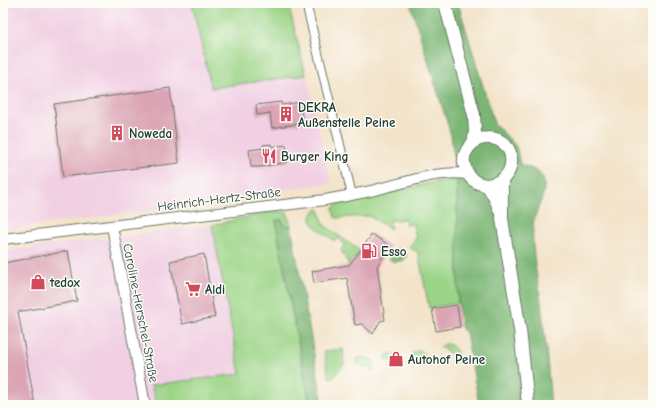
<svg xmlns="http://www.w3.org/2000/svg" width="656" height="408" viewBox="0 0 656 408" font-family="'Comic Neue',sans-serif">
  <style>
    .built { fill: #f1d0e3 }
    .green { fill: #9bd487; stroke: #5d885e }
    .forest { fill: #7cb674; stroke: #4e7a54 }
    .building { fill: #dca5b6 }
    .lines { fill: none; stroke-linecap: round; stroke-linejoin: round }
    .minor-casing { stroke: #697768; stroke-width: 10 }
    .tertiary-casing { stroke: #697768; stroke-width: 12 }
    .secondary-casing { stroke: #697768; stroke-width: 14 }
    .minor { stroke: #fff; stroke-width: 8 }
    .tertiary { stroke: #fff; stroke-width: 10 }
    .secondary { stroke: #fff; stroke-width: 12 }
    .labels { text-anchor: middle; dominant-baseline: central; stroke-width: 3; stroke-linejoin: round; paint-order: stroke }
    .poi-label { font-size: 13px; font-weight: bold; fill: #1f3d34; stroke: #fdfcf7; text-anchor: start }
    .street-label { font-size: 13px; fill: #1f3d34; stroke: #fdfcf7 }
  </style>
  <rect width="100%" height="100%" fill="#fdfcf7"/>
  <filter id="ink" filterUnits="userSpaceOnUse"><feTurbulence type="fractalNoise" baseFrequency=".025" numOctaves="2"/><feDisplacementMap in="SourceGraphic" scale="8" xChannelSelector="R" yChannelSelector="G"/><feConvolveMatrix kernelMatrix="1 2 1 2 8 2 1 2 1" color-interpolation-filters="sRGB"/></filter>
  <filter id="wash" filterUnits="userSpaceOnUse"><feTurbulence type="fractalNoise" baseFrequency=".012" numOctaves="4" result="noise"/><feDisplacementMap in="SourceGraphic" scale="16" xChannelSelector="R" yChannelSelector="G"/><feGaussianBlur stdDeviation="0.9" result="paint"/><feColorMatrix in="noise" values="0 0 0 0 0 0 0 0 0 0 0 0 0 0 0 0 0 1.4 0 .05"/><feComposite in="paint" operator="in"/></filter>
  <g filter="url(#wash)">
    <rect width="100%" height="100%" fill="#f3e3c9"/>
    <!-- built -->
    <g class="built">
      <path d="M3,3H192L211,88L306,75L331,183L235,195L220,130L235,200L3,229Z"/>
      <path d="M212,225L240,374L152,385L157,405H3V251Z"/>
    </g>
    <!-- green -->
    <g class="green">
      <path d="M192,3H288L306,75L211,88Z"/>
      <path d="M448,179H457L458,303L429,308L418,252L410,248V246L416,238L413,224L406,225L405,219L389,221L391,229L369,216L336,218L334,215L333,208L336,205Z"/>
      <path d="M319,209L324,225L360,251L349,265L341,250L345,245L339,238L334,241C328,236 318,230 313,224C308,218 313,210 319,209Z"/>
      <path d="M275,211L287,212L291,226L284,225L276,220L278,237L310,405H157L151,385L240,374L212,225Z"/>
      <path d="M444,344C453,344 457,349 458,358L440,347Z"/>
      <path d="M343,349L344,364L335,376L329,378L324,351Z"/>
      <path d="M419,350L424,353L417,363H414L412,353Z"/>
      <path d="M396,353L402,357L403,367L385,358L388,354Z"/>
      <path d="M360,357L373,360L375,368L373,371L356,363L357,359Z"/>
    </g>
    <!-- forest -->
    <g class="forest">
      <path d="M410,3H458L494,123L516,146L520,164C526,167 540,170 543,178C548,193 535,210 533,225C531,254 539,283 542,311C546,342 548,374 551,405H479L466,332L462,329L458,303L457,179L451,135Z"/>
      <path d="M276,220H282L284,225L291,226L323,405H310L278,237Z"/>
      <path d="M397,248L407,255L404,260L394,262L389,259Z"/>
    </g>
    <g id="blocks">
      <!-- building -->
      <g class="building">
        <path d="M170,88L179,163L63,177L54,104Z"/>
        <path d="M281,102L282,105L300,102L303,123L272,128L270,113L257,115L256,105Z"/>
        <path d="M271,144V147L286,145L288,162L259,167H251L249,150L264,148L263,145Z"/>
        <path d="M372,234L390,246L377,266L385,320L380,321L373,334L362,324L355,325L347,278L314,283L312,271L349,265L358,254Z"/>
        <path d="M68,251L77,301L18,312L35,405H3V263Z"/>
        <path d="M204,254L210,289L216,288L218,295L211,296L215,317L182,324L170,261Z"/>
        <path d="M457,305L460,327L436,331L432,309Z"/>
      </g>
    </g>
  </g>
  <g filter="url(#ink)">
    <use href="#blocks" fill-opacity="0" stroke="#697768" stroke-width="1"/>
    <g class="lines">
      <defs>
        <path id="minor" d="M306,3L352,195"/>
        <g id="tertiary">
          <path d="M112,226L145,405"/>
          <path d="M3,239L325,200C345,196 366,193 386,187C412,181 440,170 467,174"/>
        </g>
        <g id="secondary">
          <path d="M445,3L474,115L475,133L473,143"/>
          <path d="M502,180V219L520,330L528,405"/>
          <path d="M486,185C520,183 519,137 487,138C481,138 475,140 471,145C465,151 462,159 465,167C467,174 471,180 478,183C481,184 484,184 487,186C493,192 497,203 500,211"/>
        </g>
      </defs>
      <!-- minor casing -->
      <use href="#minor" class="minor-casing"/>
      <!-- tertiary casing -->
      <use href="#tertiary" class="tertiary-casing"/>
      <!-- secondary casing -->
      <use href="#secondary" class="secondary-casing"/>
      <!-- minor -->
      <use href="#minor" class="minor"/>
      <!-- tertiary -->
      <use href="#tertiary" class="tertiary"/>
      <!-- secondary -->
      <use href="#secondary" class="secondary"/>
    </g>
  </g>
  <!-- icons -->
  <defs>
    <symbol id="building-bare" viewBox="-9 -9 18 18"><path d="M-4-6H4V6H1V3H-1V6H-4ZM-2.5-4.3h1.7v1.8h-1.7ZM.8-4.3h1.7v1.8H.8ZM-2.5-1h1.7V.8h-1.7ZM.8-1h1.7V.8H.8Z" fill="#d1495b" stroke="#fdfcf7" stroke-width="2.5" paint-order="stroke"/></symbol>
    <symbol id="restaurant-bare" viewBox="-9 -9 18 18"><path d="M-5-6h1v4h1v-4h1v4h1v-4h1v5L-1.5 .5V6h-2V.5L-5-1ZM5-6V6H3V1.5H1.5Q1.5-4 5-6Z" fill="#d1495b" stroke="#fdfcf7" stroke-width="2.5" paint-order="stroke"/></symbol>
    <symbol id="fuel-bare" viewBox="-9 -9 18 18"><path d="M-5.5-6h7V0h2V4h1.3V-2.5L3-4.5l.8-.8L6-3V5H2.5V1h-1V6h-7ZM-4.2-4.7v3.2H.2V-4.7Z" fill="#d1495b" stroke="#fdfcf7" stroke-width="2.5" paint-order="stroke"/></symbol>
    <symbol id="shop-bare" viewBox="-9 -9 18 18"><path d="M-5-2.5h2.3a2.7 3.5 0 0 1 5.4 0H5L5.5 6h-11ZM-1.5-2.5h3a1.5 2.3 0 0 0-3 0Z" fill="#d1495b" stroke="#fdfcf7" stroke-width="2.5" paint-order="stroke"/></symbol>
    <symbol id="supermarket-bare" viewBox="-9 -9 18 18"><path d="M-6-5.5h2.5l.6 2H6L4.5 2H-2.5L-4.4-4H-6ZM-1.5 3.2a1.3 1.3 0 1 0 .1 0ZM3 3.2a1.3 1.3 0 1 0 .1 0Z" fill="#d1495b" stroke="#fdfcf7" stroke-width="2.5" paint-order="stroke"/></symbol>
  </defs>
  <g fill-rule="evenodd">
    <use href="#building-bare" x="275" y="103" width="22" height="22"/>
    <use href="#building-bare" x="106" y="122" width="22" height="22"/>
    <use href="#restaurant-bare" x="258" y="145" width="22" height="22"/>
    <use href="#fuel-bare" x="358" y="240" width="22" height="22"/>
    <use href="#shop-bare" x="27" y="271" width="22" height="22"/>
    <use href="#supermarket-bare" x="182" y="278" width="22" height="22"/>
    <use href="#shop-bare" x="385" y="348" width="22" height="22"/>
  </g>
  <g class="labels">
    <!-- poi labels -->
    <g class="poi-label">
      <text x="298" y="107">DEKRA<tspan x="298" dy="15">Außenstelle Peine</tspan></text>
      <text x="129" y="133">Noweda</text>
      <text x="281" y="156">Burger King</text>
      <text x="381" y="251">Esso</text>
      <text x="50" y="282">tedox</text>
      <text x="205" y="289">Aldi</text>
      <text x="408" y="359">Autohof Peine</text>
    </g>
    <!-- street labels -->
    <g class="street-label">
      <text transform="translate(219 199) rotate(-7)">Heinrich-Hertz-Straße</text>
      <text transform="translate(141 313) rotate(79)">Caroline-Herschel-Straße</text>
    </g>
  </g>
  <!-- margin -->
  <rect width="656" height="408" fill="none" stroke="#fdfcf7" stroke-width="16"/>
</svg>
